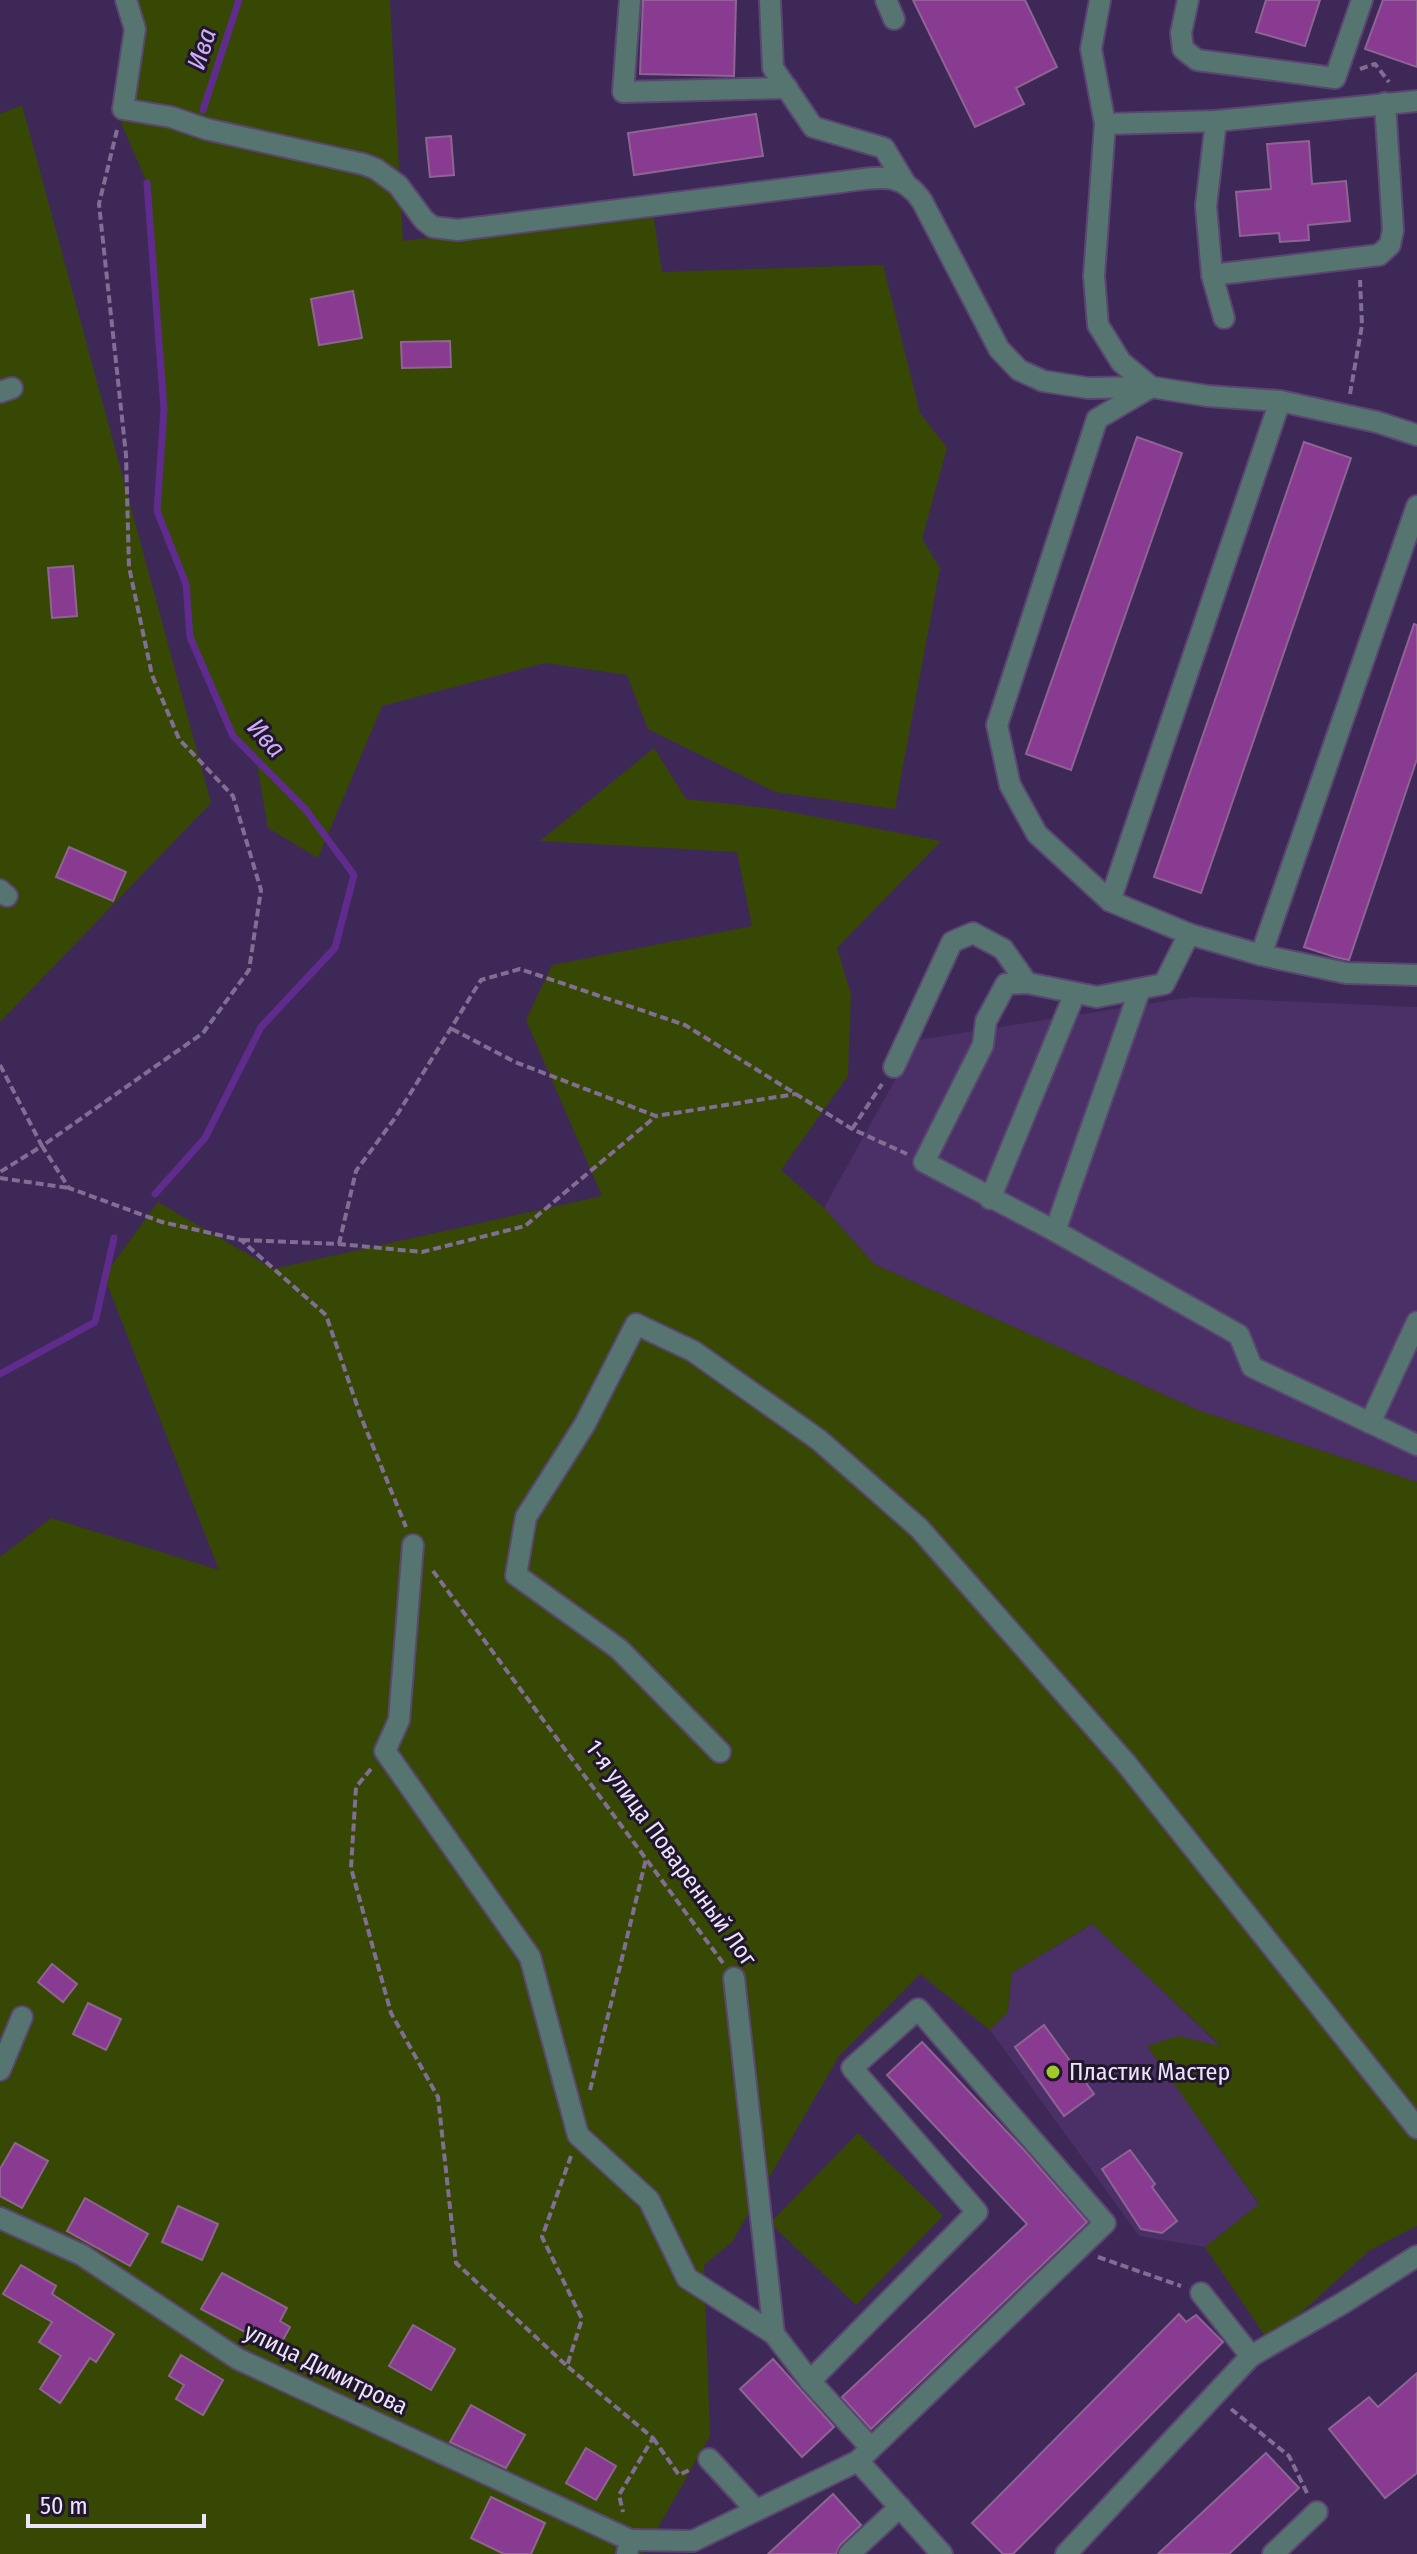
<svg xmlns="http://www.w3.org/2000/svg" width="1417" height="2554" viewBox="0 0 1417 2554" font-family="'Fira Sans Condensed',sans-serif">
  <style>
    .built { fill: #4a3066 }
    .green { fill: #374804 }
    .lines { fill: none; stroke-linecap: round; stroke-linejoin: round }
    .stream { stroke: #5f2c8e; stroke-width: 7 }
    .building { fill: #893a91; stroke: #8e6592; stroke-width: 2 }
    .minor-casing { stroke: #5a4671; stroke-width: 24 }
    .path { stroke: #806e94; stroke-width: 4; stroke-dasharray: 8 4; stroke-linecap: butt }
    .minor { stroke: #567570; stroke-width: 20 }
    .poi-dot { fill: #a0c92b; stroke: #21172c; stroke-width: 3 }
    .labels { text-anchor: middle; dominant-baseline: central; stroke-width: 6; stroke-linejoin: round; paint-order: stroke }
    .street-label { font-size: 24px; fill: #ede3fb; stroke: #21172c }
    .poi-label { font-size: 24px; fill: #ede3fb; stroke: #21172c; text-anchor: start }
    .water-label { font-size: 26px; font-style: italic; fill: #ceacf9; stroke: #21172c }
  </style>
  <rect width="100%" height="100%" fill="#3e2857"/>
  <!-- built -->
  <g class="built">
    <path d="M1191,997L1417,1007V1482L1200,1411L874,1264L824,1208L917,1040Z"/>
    <path d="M1093,1924L1222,2048L1148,2046L1259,2205L1205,2247L1139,2236L990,2030L1008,2012L1012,1973Z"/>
  </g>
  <!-- green -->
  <g class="green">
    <path d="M131,0H390L403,241L653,213L662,272L883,265L920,413L947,448L922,539L940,568L895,809L775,792L648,729L627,675L545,663L382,706L318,858L268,828L256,759L233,736L190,637L186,584L157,511L164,409L147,183L113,104Z"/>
    <path d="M22,105L211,803L0,1022V114Z"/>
    <path d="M654,748L686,799L775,809L941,841L837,948L851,994L848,1076L781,1170L824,1208L874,1264L1200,1411L1417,1482V2226L1370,2250L1269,2342L1205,2247L1259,2204L1147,2046L1178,2036L1221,2046L1092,1924L1012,1973L1008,2012L990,2030L920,1974L839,2056L732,2242L704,2265L710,2436L643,2554H0V1557L51,1518L219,1570L104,1276L158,1202L273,1269L602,1196L526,1020L552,965L752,926L737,852L540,841Z"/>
    <path d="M858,2133L943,2216L856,2305L770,2223Z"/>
  </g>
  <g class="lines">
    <!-- stream -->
    <g class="stream">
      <path d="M203,110L239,0"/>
      <path d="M147,183L164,409L157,511L186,584L190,637L233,736L306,810L354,875L335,948L261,1027L205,1138L155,1194"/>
      <path d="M0,1374L95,1322L114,1238"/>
    </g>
  </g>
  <!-- building -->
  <g class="building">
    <path d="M643,0H736L734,76L640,74Z"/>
    <path d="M913,0H1025L1057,67L1016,88L1024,104L975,127Z"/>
    <path d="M1266,0H1320L1305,46L1256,32Z"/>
    <path d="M1383,0H1417V67L1365,49Z"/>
    <path d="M756,114L763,156L634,175L628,133Z"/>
    <path d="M451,136L454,175L430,177L426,138Z"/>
    <path d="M1309,141L1312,184L1346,181L1350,221L1308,225L1309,240L1280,242L1279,233L1240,236L1236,192L1271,189L1267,144Z"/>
    <path d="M353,291L362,338L319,345L311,299Z"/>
    <path d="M450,341L451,367L402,368L401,342Z"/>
    <path d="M1137,437L1182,453L1071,770L1026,754Z"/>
    <path d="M1304,442L1351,458L1201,893L1154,877Z"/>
    <path d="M73,566L77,616L52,618L48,568Z"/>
    <path d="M1414,624L1417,625V759L1349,960L1335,957L1304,947Z"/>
    <path d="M69,847L126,872L113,901L56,877Z"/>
    <path d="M52,1964L77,1984L63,2002L38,1982Z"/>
    <path d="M88,2003L121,2019L106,2050L73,2034Z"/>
    <path d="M1044,2025L1094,2094L1064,2116L1015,2047Z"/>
    <path d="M922,2042L1026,2152L1087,2222L871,2429L842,2397L1027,2224L887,2075Z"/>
    <path d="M15,2143L48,2161L22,2208L0,2196V2169Z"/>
    <path d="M1130,2150L1155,2184L1152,2187L1177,2221L1162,2233L1141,2229L1102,2169Z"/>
    <path d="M85,2198L148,2234L130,2266L67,2231Z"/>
    <path d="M178,2206L218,2224L202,2260L162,2242Z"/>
    <path d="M21,2265L56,2286L52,2294L114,2334L96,2362L90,2358L60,2403L40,2389L61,2356L39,2342L52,2322L3,2294Z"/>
    <path d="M222,2273L287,2308L280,2321L290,2327L278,2349L201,2309Z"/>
    <path d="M1179,2314L1186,2322L1196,2315L1223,2342L1013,2554H1003L972,2523Z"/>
    <path d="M413,2325L455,2349L431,2390L389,2366Z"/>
    <path d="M181,2355L223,2380L203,2415L176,2399L184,2385L169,2376Z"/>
    <path d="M773,2359L834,2427L802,2457L740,2389Z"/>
    <path d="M1417,2373V2473L1385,2498L1329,2429L1369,2397L1378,2407Z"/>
    <path d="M471,2405L525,2435L506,2468L450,2442Z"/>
    <path d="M586,2448L616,2466L596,2500L566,2483Z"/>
    <path d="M1266,2453L1299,2488L1229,2554H1158Z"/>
    <path d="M833,2494L861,2525L840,2545L836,2554H768Z"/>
    <path d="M491,2497L545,2523L531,2554H504L471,2538Z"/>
  </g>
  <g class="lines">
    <defs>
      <g id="minor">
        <path d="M126,0L135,29L123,109L171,117L206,129L363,164L376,169L398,185L424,220L433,227L458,230L841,182C875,178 900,169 922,201L999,349L1019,370L1043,381L1088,388L1151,387L1208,396L1280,401L1377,422L1417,435"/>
        <path d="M630,0L623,92L787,88"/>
        <path d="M770,0L773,68L813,127L884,148L905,183"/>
        <path d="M886,0L894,19"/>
        <path d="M1100,0L1091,49L1105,124L1216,121L1417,101"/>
        <path d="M1188,0L1181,33L1183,49L1197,60L1335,78L1362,0"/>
        <path d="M1216,121L1206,206L1212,275L1379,255L1390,245L1393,230L1385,103"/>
        <path d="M1105,124L1094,276L1098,325L1121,362L1151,387"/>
        <path d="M1212,275L1224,318"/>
        <path d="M1148,389L1097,419L997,725L1010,785L1037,834L1110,901L1189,934L1261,955L1346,973L1417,975"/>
        <path d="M0,392L12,388"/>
        <path d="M0,890L7,896"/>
        <path d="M1110,901L1280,401"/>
        <path d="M1189,934L1164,984L1097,997L1027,983L1006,984L986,1021L983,1045L924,1162L1055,1231L1239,1335L1252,1367L1417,1445"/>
        <path d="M1261,955L1417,506"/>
        <path d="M894,1067L952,942L973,933L1003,949L1027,983"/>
        <path d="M990,1199L1075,993"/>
        <path d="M1055,1231L1140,989"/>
        <path d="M1370,1423L1417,1322"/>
        <path d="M413,1545L399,1720L385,1751L530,1957L578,2135L649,2200L687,2278L774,2334L810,2381"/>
        <path d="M720,1752L619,1649L516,1575L526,1517L585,1424L636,1324L693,1351L819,1440L919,1528L1125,1762L1417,2128"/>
        <path d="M734,1978L774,2334"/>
        <path d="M0,2070L22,2017"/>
        <path d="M0,2218L82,2255L238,2359L630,2540L627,2554"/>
        <path d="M1251,2356L1343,2303L1417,2256"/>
        <path d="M709,2459L756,2510"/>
        <path d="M858,2461L942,2554"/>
        <path d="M630,2540L693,2541L858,2461L1105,2223L918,2009L852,2068L977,2212L810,2381L871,2448"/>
        <path d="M849,2554L900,2507"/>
        <path d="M1066,2554L1251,2356L1201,2293"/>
        <path d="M1273,2554L1317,2512"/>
      </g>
    </defs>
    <!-- minor casing -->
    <use href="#minor" class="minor-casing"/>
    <!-- path -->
    <g class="path">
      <path d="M1360,69L1375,64L1389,82"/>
      <path d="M117,130L99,204L126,455L129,567L152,675L179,739L233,796L261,890L249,970L203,1033L42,1146L69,1188L162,1222L241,1240L326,1315L361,1417L406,1527"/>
      <path d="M1350,394L1362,325L1360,280"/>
      <path d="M452,1029L515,1062L656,1116L796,1094"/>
      <path d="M0,1065L42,1146L0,1172"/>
      <path d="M852,1129L882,1084"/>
      <path d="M0,1178L69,1188"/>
      <path d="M242,1240L339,1244L422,1252L525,1226L656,1116"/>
      <path d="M339,1244L356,1171L395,1118L481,980L520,969L685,1025L852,1129L907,1154"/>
      <path d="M433,1571L723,1963"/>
      <path d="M371,1769L356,1787L351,1868L391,2013L438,2097L456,2263L567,2366"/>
      <path d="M590,2090L646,1859"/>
      <path d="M571,2156L542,2237L582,2319L567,2366L653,2438L619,2495L623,2512"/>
      <path d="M1098,2257L1181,2286"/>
      <path d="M1231,2409L1289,2456L1307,2493"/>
      <path d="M653,2438L679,2475L689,2470"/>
    </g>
    <!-- minor -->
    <use href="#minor" class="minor"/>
  </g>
  <!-- markers -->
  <circle class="poi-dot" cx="1053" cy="2072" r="8"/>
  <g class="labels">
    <!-- street labels -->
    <g class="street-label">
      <text transform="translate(671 1853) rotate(54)">1-я улица Поваренный Лог</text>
      <text transform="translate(326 2369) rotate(26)">улица Димитрова</text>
    </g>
    <!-- poi labels -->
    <g class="poi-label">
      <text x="1069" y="2072">Пластик Мастер</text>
    </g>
    <!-- water labels -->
    <g class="water-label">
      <text transform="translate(202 49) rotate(-72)">Ива</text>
      <text transform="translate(266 738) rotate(48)">Ива</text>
    </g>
  </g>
  <!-- scale -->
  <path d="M28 2514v12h176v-12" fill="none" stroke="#ede3fb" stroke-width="4"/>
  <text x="40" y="2514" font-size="24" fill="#ede3fb" stroke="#21172c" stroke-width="6" paint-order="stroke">50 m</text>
</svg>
